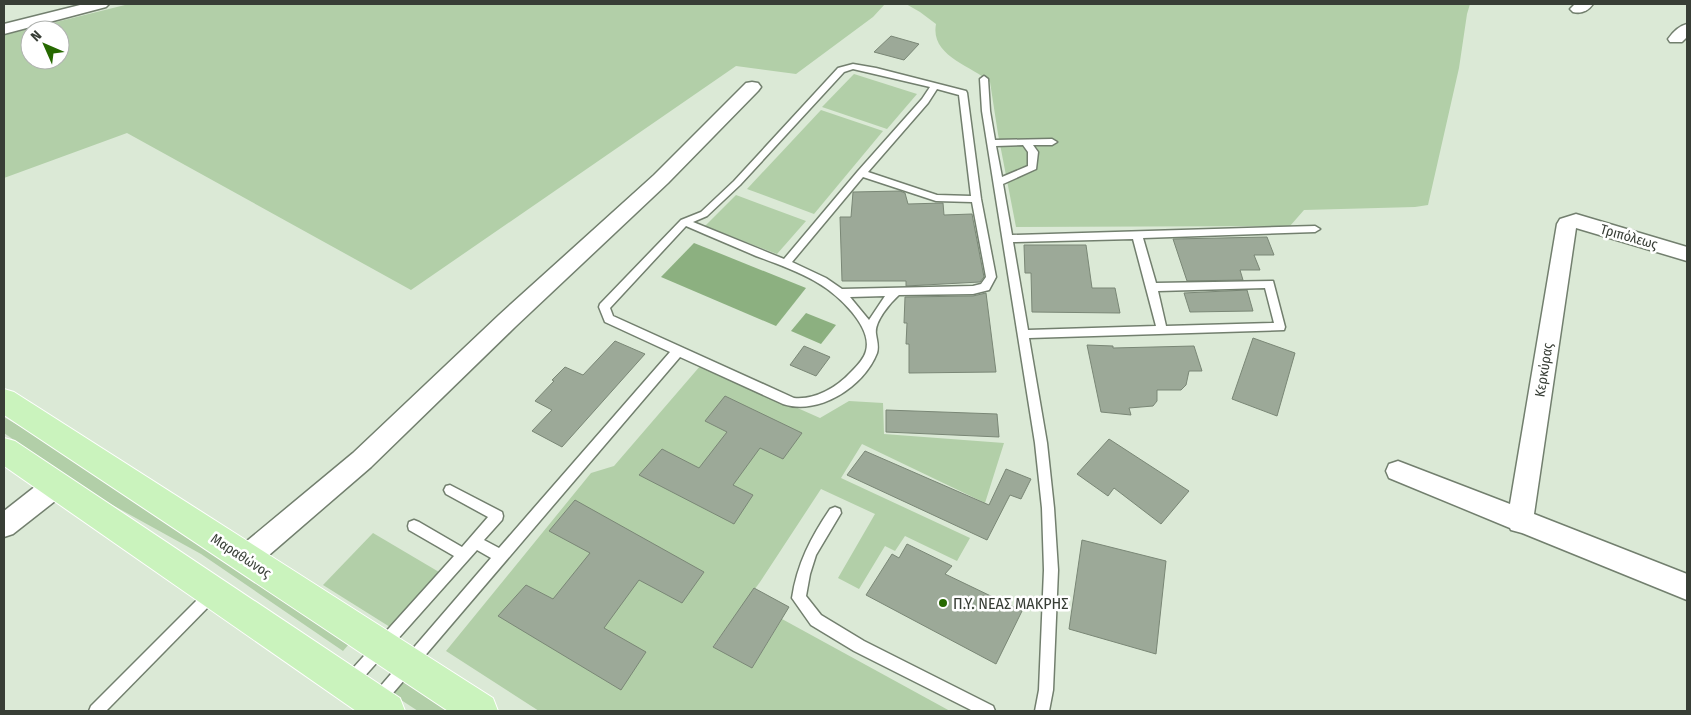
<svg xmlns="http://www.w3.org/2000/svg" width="1691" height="715" viewBox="0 0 1691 715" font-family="'Fira Sans Condensed',sans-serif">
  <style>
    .green { fill: #b2cfa8; fill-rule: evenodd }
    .water { fill: #8cb080 }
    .building { fill: #9ca998; stroke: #7a8776 }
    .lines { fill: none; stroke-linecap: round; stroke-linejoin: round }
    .service-casing { stroke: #727f6e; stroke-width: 3 }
    .minor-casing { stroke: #727f6e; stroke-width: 3 }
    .primary-casing { stroke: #fff; stroke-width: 2 }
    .service { fill: #fff; fill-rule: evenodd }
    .minor { fill: #fff; fill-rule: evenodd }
    .primary { fill: #caf3bd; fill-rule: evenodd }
    .poi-dot { fill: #266900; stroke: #fff; stroke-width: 2 }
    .labels { text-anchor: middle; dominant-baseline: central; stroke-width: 5; stroke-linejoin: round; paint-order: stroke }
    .street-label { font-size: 14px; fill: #383e36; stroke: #fff }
    .near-poi-label { font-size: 16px; fill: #383e36; stroke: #fff; text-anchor: start }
  </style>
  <rect width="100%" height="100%" fill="#dbe9d6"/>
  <!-- green -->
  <g class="green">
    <path d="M129,4H885L873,17L796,74L736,66L411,290L127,133L4,178V35ZM30,30H60V60H30Z"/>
    <path d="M906,4H1470L1467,14L1459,68L1428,205L1415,207L1304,210L1290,226L1016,227L998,134L990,82C971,65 930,56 936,24L920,12Z"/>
    <path d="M854,74L917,94L887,129L822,107Z"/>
    <path d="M821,110L883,131L814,214L747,189Z"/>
    <path d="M736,195L806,221L777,254L705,226Z"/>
    <path d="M701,365L820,418L849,401L883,403L884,434L1004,443L985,503L862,444L841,478L970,538L957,561L905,536L895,551L885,546L859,589L838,578L875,514L821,489L760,582L713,646L752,668L782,619L950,711H539L446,651L591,473L614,466Z"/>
    <path d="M4,417L33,434L349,644L343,651L201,554L87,491L4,433Z"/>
    <path d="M373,533L439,572L390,627L323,585Z"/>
    <path d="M402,679L451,711H418L395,696L393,690Z"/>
  </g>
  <!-- water -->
  <g class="water">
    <path d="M694,243L806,288L776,326L661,277Z"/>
    <path d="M806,313L836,325L821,344L791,331Z"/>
  </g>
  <!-- building -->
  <g class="building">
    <path d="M891,36L919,44L904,60L874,52Z"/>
    <path d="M900,191L905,193L908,204L943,203L944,215L972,214L984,277L980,282L906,286V281H842L840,217H851L853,192Z"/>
    <path d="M1267,237L1274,255H1254L1260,270H1240L1243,280L1187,281L1173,239Z"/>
    <path d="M1024,245H1086L1092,288H1115L1120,313L1032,312L1031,273H1025Z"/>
    <path d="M1247,290L1253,311L1190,312L1184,293Z"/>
    <path d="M986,293L996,372L909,373V344H906L907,323H904L905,297L973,296Z"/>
    <path d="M1253,338L1295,353L1277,416L1232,399Z"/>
    <path d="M615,341L645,354L562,447L532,431L552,410L535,401L554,381L552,380L565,367L583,375Z"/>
    <path d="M1087,345L1113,346V348L1194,346L1202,371H1189L1186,385L1181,390H1157V401L1153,406L1129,408L1131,415L1101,412Z"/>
    <path d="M804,346L830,357L816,376L790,365Z"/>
    <path d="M725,396L802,433L783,459L760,448L733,485L753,495L734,524L639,475L662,449L699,468L727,432L705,421Z"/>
    <path d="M886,410L997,414L999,437L886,432Z"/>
    <path d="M1109,439L1189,491L1161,524L1114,488L1108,496L1077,474Z"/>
    <path d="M865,451L989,505L1006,469L1031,479L1021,499L1010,495L987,540L847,475Z"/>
    <path d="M575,500L704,572L682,603L639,580L604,628L646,652L621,690L498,616L526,585L553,599L590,553L549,531Z"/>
    <path d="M1082,540L1166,561L1156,654L1069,629Z"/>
    <path d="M907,544L952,566L945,574L1022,611L996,664L866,595L892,554L899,558Z"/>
    <path d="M754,588L789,607L752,668L713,647Z"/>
  </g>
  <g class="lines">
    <defs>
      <g id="service">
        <path d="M853,64L876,68L966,91L967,93L981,199L996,277L989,290L973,294L899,295C890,303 874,322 876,334C877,341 879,346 877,353C864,387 818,416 783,404L680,357L382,706L377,708L372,706L370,701L372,696L491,558L477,550L355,687L350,689L345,687L343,682L345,677L454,556L409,530L408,526L409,522L414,520L419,522L462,547L488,517L446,494L444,490L446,486L450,485L502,512L503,516L502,520L484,540L499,548L670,352L605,322L599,307L600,304L681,220L701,212L734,181L838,68ZM853,69L930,87L922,99L858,171L784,259L693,222L707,216L740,185L844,72ZM937,89L959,95L971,196L937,195L868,172L928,103ZM863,177L936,201L972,202L986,277L981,284L973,286L842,289L826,278L792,262ZM686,226C709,236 733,246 756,256C777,264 798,271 818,283C837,294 873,326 866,351C864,359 857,366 851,372C837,387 816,400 794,398L613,316L610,308ZM885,296L869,320L850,297Z"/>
        <path d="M984,76L988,79L990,111L995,140L1052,139L1057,142L1052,145H1033L1038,152L1036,169L1003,184L1012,235L1315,226L1320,229L1315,232L1143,238L1156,283L1273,281L1285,327L1284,330L1029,338L1047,443L1054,508L1058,570L1053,690L1049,711H1035L1039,690L1044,570L1042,508L1035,443L982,111L980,79ZM1023,145L1028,152V166L1002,177L996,146ZM1133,239L1156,326L1028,330L1013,242ZM1265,288L1274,323L1166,326L1158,291Z"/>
        <path d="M835,507L840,509L841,513L816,555L810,574L806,596L821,615L864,641L993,706L995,711H973L854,651L811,625L792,598C797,564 811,537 830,509Z"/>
        <path d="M213,587L218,589L220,593L218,597L106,711H89L91,706L208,589Z"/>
      </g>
      <g id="minor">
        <path d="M84,4H109L106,7L4,34V24Z"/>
        <path d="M1575,4H1593C1588,11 1581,14 1573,12L1570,9Z"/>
        <path d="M1687,24V37L1682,42H1670L1668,39C1673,32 1679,26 1687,24Z"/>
        <path d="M752,82L758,83L761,87L758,91L668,183L515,327L371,467L254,568L245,571L236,568L232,559L236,550L353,453L499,315L654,175L746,83Z"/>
        <path d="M1576,214L1687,247V261L1576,228L1534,514L1687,574V600L1522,533L1511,530L1510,528L1389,478L1386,471L1389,464L1398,461L1510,504L1557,224L1560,219Z"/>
        <path d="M55,475L64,478L68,486L64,494L13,534L4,537V511L46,478Z"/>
      </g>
      <g id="primary">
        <path d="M4,389L14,392L493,698L498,711H448L4,415Z"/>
        <path d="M4,438L15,441L400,698L405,711H356L4,466Z"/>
      </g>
    </defs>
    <!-- service casing -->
    <use href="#service" class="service-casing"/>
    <!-- minor casing -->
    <use href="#minor" class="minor-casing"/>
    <!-- primary casing -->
    <use href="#primary" class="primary-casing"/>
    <!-- service -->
    <use href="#service" class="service"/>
    <!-- minor -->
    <use href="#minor" class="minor"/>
    <!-- primary -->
    <use href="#primary" class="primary"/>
  </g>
  <!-- markers -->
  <circle class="poi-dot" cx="943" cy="603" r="5"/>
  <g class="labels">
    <!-- street labels -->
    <g class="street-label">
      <text transform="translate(1629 237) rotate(16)">Τριπόλεως</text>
      <text transform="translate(1544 370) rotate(-81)">Κερκύρας</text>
      <text transform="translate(241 556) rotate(33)">Μαραθώνος</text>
    </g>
    <!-- near-poi labels -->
    <g class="near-poi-label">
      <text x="953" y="603">Π.Υ. ΝΕΑΣ ΜΑΚΡΗΣ</text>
    </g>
  </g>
  <!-- border -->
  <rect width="1691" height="715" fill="none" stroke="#383e36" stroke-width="10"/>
  <!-- north arrow -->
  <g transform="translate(45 45) rotate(315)"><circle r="24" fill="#ffffff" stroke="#afb2af"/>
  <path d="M0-4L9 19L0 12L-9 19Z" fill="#266900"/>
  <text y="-8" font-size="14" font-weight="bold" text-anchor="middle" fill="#383e36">N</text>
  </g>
</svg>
